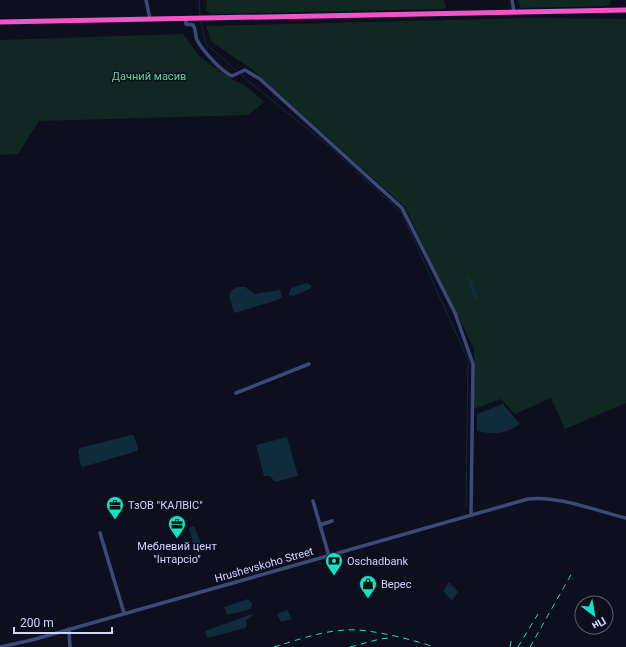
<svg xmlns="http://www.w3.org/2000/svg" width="626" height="647" viewBox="0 0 626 647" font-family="Roboto,sans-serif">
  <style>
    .green { fill: #112721 }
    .water { fill: #0f2b3c }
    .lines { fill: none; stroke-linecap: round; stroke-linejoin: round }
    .stream { stroke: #0f2b3c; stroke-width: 1 }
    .minor { stroke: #3c4a79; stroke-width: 3.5 }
    .highway { stroke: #f153c8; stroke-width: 5 }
    .rail { stroke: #12e4c2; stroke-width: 1; stroke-dasharray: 6 5; stroke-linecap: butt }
    .labels { text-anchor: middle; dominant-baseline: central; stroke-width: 3; stroke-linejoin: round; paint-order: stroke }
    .park-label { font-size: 11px; fill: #61d59a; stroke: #0e0f1e }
    .poi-label { font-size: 11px; fill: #cfd5fb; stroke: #0e0f1e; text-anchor: start }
    .street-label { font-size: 11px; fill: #cfd5fb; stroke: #0e0f1e }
  </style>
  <rect width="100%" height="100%" fill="#0e0f1e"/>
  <!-- green -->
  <g class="green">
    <path d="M207,0H444L446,7L444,9L211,14L206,10Z"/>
    <path d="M517,0H611L610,4L606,6L521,8Z"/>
    <path d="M530,18L626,19V403L565,429L551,398L515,414L501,399L474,409V349L405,207L253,70L212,42L206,26Z"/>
    <path d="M183,34L199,56L231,79L246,86L264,102L248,115L39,121L18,154L0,155V40Z"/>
  </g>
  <!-- water -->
  <g class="water">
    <path d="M467,276H470L478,297L476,300L471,292Z"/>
    <path d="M307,283L312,286L310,289L293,296L289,295L291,288Z"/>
    <path d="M238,287H245L255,294L280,290L282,297L278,300L234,313L229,295L232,290Z"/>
    <path d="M503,404L520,424C506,434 493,435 477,431V414Z"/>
    <path d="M131,435L134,436L138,448L137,451L83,467L81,466L78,451L80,448Z"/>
    <path d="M287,437L298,476L275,482L270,476H264L256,445Z"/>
    <path d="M194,526L201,543L196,546L193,543L189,528Z"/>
    <path d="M449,582L458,592L452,601L443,591Z"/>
    <path d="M248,599L252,603L251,609L227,615L224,607Z"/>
    <path d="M287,610L292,619L281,622L277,614Z"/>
    <path d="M252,614L253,616L246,620L247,625L245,628L207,638L205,631Z"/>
  </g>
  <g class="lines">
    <!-- stream -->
    <g class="stream">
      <path d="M199,0L200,15"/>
      <path d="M201,22L206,44L237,71"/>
      <path d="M241,75L331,148L402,213L468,360L466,506"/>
    </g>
    <!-- minor -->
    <g class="minor">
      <path d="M146,0L150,19"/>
      <path d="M512,0L514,12"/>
      <path d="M186,18V24L193,25C196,29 195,35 197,40C202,50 222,72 232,76L245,70L260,79L402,208L455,313L473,364L471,515"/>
      <path d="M236,393L309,364"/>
      <path d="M313,501L329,556"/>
      <path d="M320,525L332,521"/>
      <path d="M100,533L124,613"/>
      <path d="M69,629L70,647"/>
      <path d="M0,647L32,640L528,499C557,495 597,511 626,518"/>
    </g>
    <!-- highway -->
    <path class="highway" d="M0,22L626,10"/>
    <!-- rail -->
    <g class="rail">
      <path d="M274,647C297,640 322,631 346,630C367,628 415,640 434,647"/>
      <path d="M350,647L380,639L389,638"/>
      <path d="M510,647L512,637"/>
      <path d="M518,647L538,614"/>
      <path d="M530,647L572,573"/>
    </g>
  </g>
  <!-- icons -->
  <defs>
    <symbol id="office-pin" viewBox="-11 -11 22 30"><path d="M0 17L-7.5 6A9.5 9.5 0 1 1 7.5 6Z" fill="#12e4c2" stroke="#0e0f1e"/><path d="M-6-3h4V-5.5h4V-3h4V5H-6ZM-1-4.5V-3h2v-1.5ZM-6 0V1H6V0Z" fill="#111"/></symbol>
    <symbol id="bank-pin" viewBox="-11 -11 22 30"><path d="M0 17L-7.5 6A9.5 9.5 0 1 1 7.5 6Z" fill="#12e4c2" stroke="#0e0f1e"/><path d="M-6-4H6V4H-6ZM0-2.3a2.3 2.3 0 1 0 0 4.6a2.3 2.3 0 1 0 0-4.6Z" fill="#111"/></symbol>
    <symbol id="shop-pin" viewBox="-11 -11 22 30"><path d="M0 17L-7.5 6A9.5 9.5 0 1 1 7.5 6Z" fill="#12e4c2" stroke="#0e0f1e"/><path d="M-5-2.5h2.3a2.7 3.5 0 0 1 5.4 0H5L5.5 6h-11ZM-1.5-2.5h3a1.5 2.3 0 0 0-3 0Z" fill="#111"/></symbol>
  </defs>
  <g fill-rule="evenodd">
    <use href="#office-pin" x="105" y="495" width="20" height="27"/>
    <use href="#office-pin" x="167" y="514" width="20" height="27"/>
    <use href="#bank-pin" x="324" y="551" width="20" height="27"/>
    <use href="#shop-pin" x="358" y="574" width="20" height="27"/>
  </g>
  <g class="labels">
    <!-- park labels -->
    <g class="park-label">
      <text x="149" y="76">Дачний масив</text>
    </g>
    <!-- poi labels -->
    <g class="poi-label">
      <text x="128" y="505">ТзОВ "КАЛВІС"</text>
      <text x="177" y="546" text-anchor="middle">Меблевий цент<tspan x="177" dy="13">"Інтарсіо"</tspan></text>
      <text x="347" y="561">Oschadbank</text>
      <text x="381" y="584">Верес</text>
    </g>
    <!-- street labels -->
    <g class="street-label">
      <text transform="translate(264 565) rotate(-16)">Hrushevskoho Street</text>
    </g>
  </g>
  <!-- north arrow -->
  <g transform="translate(594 615) rotate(149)"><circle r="19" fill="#0e0f1e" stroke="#5b5e76"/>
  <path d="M0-3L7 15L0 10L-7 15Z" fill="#12e4c2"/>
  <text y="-6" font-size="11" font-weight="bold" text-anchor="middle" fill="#cfd5fb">Пн</text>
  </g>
  <!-- scale -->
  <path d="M14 627v6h98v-6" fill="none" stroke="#cfd5fb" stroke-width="2"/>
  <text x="20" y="627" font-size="12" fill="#cfd5fb" stroke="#0e0f1e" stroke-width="3" paint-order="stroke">200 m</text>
</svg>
